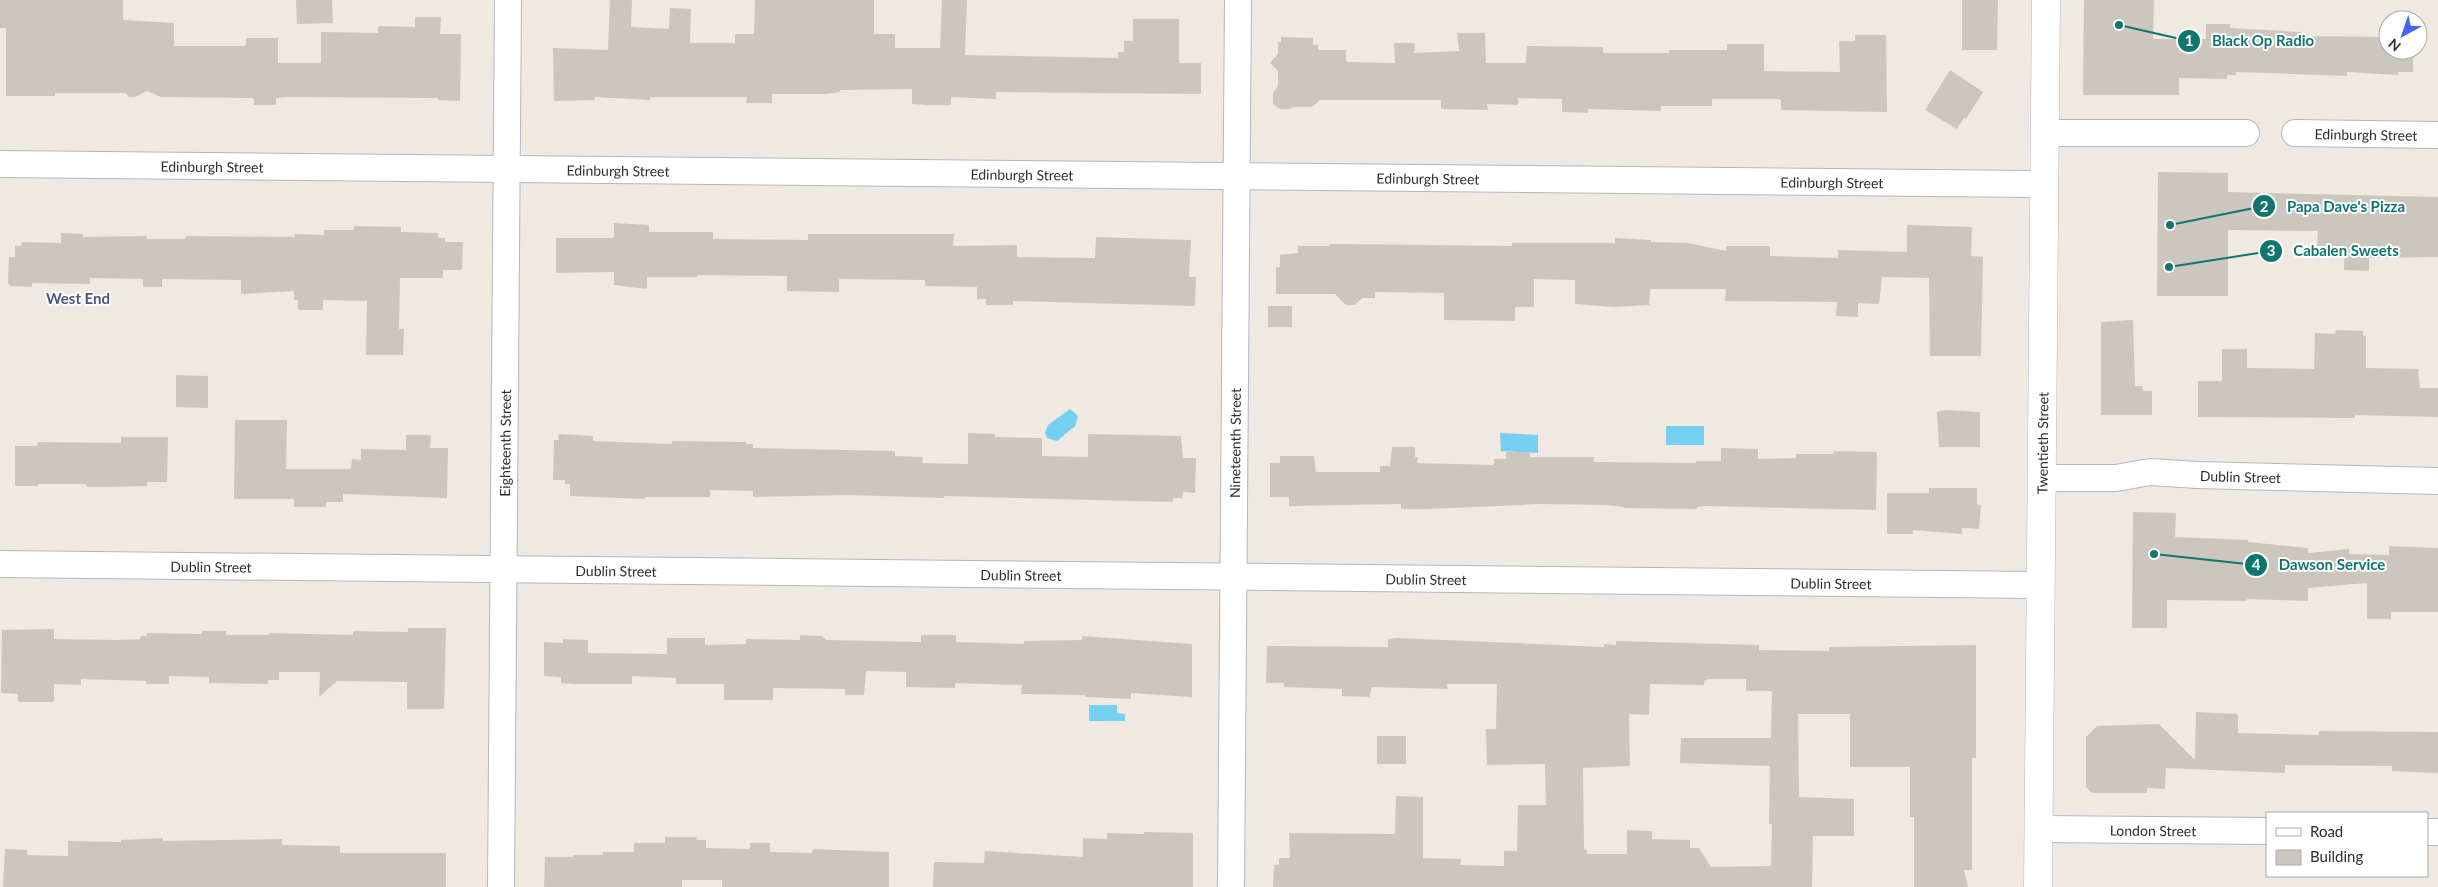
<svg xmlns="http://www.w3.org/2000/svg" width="2438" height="887" viewBox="0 0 2438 887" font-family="Lato,sans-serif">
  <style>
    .water { fill: #75cff0 }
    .building { fill: #cbc7bf; fill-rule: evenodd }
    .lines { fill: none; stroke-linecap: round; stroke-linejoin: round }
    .minor-casing { stroke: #b4b7c1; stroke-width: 28 }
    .secondary-casing { stroke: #b4b7c1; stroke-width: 29 }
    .minor { stroke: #fff; stroke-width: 26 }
    .secondary { stroke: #fff; stroke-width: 28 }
    .labels { text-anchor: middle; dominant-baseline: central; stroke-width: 4; stroke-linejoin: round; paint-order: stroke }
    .street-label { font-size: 14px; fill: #2e2e2e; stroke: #fff }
    .neighbourhood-label { font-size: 15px; font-weight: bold; fill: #4d5680; stroke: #fff }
    .leader { fill: none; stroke: #0f766e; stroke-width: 2 }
    .callout-dot { fill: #0f766e; stroke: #fff; stroke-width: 2 }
    .mark-label { font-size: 15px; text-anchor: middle; font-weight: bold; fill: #fff }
    .callout-label { font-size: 15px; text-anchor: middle; font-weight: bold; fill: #0f766e; stroke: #fff; stroke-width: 4; stroke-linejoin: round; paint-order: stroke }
  </style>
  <rect width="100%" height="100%" fill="#efe9e1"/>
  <!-- water -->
  <g class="water">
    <path d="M1070,409L1078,416L1075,426L1057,441L1047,438L1045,433L1048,425Z"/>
    <rect x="1666" y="426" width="38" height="19"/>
    <path d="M1500,433L1538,435V453L1501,451Z"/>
    <path d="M1089,705H1117V713L1125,714V721H1089Z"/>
  </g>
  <!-- building -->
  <g class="building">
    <path d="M0,0H123V20L174,23V46H243L246,45V38H278V63H321V32L378,33V26L415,27V17H441L440,34H461L460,101L438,100V98L288,97L276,98V105H254V98L161,97L147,91L135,97H129L125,93H55V96H6V28H0Z"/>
    <path d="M296,0H332L333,23L297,24Z"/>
    <path d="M610,0H632L631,27L669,29L670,8L691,9L690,43H735V34H754L755,0H874V34H895V48H940L942,0H967L965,55L1118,58V52H1124V41H1133V19H1179V63H1201V94L996,92V99L951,97V105H926L912,104V89L840,90V92L827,94H772V103H746L747,97H650V100L595,97V100L554,101L553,48L608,50Z"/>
    <path d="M1962,0H1998L1997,50H1962Z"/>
    <path d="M2084,0H2154L2153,39H2206V24H2230V28L2301,32V36L2388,37V50H2413V72H2398V75L2347,72V76L2236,72V75H2227V79L2179,78V95H2083Z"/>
    <path d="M1457,33H1485L1486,63H1526L1527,46L1603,47V53H1669V50H1727V44H1764V71L1840,72L1839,41H1855V35H1886L1887,112L1781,110V100L1777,99H1712V106H1661V111L1588,109V113L1562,112V99L1518,98V105L1487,104L1488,110L1441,109V100H1320L1312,107H1293L1290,109H1280L1273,104V93L1278,86V71L1270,63L1278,54V42H1281V37L1313,38V45H1318V50H1346V62L1395,63L1394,43H1415L1414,53L1459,51Z"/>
    <path d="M1950,70L1983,92L1966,119L1964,118L1957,129L1925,110Z"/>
    <path d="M2158,172L2228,173V192L2438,197V257L2369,258V271L2344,270L2345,247L2317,246L2318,231L2228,230V296H2157Z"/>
    <path d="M614,223L649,225V232H713V239L808,240V234H954L953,246L1017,245V257L1095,258L1096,237L1191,240L1189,277H1196L1195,306L1013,301V305H986V299H977V287L925,286V280L839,279V292L787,291V276L697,275V277H647V289L614,285V272L556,273V238H614Z"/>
    <path d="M1907,225L1972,227L1971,256L1983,257L1981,356H1930L1929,278L1882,277L1879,304L1858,303V317L1836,316L1837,302L1725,301L1726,289H1650L1649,305L1614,307L1575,304V280L1534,279V307H1515V321L1444,320V293L1375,292V298H1362L1355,305H1346L1335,294H1276V267H1280V255L1298,253V246H1329V244H1341L1512,246V243H1615V238L1651,240V242L1688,243L1726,251V246H1770V256L1838,258V250L1907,252Z"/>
    <path d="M354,226L401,227V232L438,233V238H445V242H463L462,270H443V278H400L399,329H404L403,355H366L367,301L323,300V310H298V300H294V291L241,294V280L162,279V287H143V279L90,278V284L32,283V287L10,286L8,283L9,257H15V246H21L22,242L61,243V233L83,234V237L147,236V239H185L186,236L295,237V234L324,235V230H354Z"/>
    <rect x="1268" y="306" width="24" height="21"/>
    <path d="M2133,320L2135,386H2142L2143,391H2152V415H2101V322Z"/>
    <path d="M2336,330L2363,331V336H2366V368L2418,369L2420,388H2438V417L2355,415V418L2198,417V381H2222V349H2247V368L2314,369L2315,333L2335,334Z"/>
    <path d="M176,375L208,376V408L176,407Z"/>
    <path d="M1946,410L1980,412V447H1939L1937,412Z"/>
    <path d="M235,420H287L286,469H351L352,459L361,460V449L406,450V435H431L430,448H448L447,498L343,494V502H326V507H294V499H234Z"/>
    <path d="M968,433L995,434V437L1042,438V456L1088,457V434L1181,436L1183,458H1196L1195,493L1183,492L1182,498H1173V502L944,496V498L849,495L753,497V491L710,490V497H645V499L570,496V484H565V480H553L554,440H558L559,434L593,436V441L671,444L673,441L746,442V444H753V448L895,451V456L923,457L922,463L968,464Z"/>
    <path d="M121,437H168L167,482H147V486L109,487H87L86,484H38V486H15V446H37L38,442L121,443Z"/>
    <path d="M1392,447H1415V457H1418L1417,463L1494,465V459H1506V452H1530V457H1594V462L1696,463V461H1721V448L1758,449V459L1796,458V454H1833L1834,451L1877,452L1876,510L1708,506L1697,507V509L1624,508V507L1605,505L1540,504L1428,509H1401V504L1289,506V497H1270V463H1280V456H1314L1316,472H1380V466H1390Z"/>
    <path d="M1929,488H1977V504L1981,506L1979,529L1962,528V534L1913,530V534H1887V493H1929Z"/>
    <path d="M2133,512L2176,513L2175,537L2248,540V542L2308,548V553L2349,549V554L2389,555V546L2438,548V612H2391V619H2367V583L2308,588V601L2247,599V601L2167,600V628H2132Z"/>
    <path d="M408,628H446L444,709H407V682L337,681L319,697L320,672H279V680H268V684L209,683V677L169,676V684H146V681L81,679V685L54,684V702H18V694L1,693L2,630L54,629V639L117,640L140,639L141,636H147V633L202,634V631H226V635H269V633L353,635V631L408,632Z"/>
    <path d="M800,635L822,636L826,640L921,642V635H956V642L1024,644V641L1082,640V636L1192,644V697L1131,693V699L1085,697V695L1021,694L1022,685L955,683V688L906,687V672L866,671L864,695H845V689L773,688V700H724V684H676V678L632,676V684H574L561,683V677L544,676V642L563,643V639L588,640V653L667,654V638H705V645L746,644V639L800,640Z"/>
    <path d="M1397,638L1604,647V644L1616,645V641L1759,645V650L1829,651V647L1976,645V758H1972V870H1964L1968,887H1914V817H1910V767H1850V714H1798L1799,797L1854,799V836H1813L1812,887H1273L1274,865H1279V858H1290L1289,833L1395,834L1396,796L1423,797V858L1461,859L1460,865L1504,866V851H1517L1518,805H1546L1545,764L1487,765L1486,729H1496L1497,684H1447L1448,689L1372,687L1369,697L1342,696V689L1284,687V683H1266L1267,646L1388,647V639ZM1708,679H1746V691H1772L1771,738H1681L1680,763L1770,766L1769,824H1772L1771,866L1711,867L1699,848H1690V840L1652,839V831L1627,830V854H1587V850L1584,849L1583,768L1630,766L1629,714L1649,715L1650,684L1704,685V681Z"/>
    <path d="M2196,712L2238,714V733L2319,735V731L2438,732V773L2392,771V766L2285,765V773L2166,768L2165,789L2147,788V793H2092L2086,787V737L2097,726L2159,724L2195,760Z"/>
    <rect x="1377" y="736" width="29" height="28"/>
    <path d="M1144,832L1193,833V887H933L934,862L984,863L985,851L1083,857V838L1107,839V833L1144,834Z"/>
    <path d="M665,837H697L696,840H706V848L750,849V843H770V852L812,853L813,849L889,852V887H722V880H682V887H544L545,857H573V855H603V852H634V843H665Z"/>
    <path d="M163,838V841L282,839V845L340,846V853H446V887H3L5,849L27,850V855L68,856V841L121,842V840Z"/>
  </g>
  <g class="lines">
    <defs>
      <g id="minor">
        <path d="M2045,133H2246"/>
        <path id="s1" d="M2295,133L2438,135"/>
        <path id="s2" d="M0,164L2045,184"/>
        <path id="s3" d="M2043,478H2116L2150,472L2197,475L2438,481"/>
        <path id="s4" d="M0,564L2041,585"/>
        <path id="s5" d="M2039,829L2267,831"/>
        <path d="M2427,832H2438"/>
        <path id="s6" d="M501,887L508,0"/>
        <path id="s7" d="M1231,887L1238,0"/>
      </g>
      <g id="secondary">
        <path id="s8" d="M2038,887L2046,0"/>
      </g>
    </defs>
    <!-- minor casing -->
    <use href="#minor" class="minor-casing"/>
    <!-- secondary casing -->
    <use href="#secondary" class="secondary-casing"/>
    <!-- minor -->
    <use href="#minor" class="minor"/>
    <!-- secondary -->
    <use href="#secondary" class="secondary"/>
  </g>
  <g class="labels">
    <!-- street labels -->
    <g class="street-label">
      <text stroke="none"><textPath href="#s1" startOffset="71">Edinburgh Street</textPath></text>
      <text stroke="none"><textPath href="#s2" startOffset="212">Edinburgh Street</textPath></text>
      <text stroke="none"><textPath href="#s2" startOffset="618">Edinburgh Street</textPath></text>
      <text stroke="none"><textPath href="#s2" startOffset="1022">Edinburgh Street</textPath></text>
      <text stroke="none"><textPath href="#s2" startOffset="1428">Edinburgh Street</textPath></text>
      <text stroke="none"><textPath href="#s2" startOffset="1832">Edinburgh Street</textPath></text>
      <text stroke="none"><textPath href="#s7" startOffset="444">Nineteenth Street</textPath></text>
      <text stroke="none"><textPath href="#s6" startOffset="444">Eighteenth Street</textPath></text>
      <text stroke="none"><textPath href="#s8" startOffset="444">Twentieth Street</textPath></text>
      <text stroke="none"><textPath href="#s3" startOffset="198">Dublin Street</textPath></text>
      <text stroke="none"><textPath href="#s4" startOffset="211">Dublin Street</textPath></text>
      <text stroke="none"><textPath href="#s4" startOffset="616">Dublin Street</textPath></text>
      <text stroke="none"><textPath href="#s4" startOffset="1021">Dublin Street</textPath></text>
      <text stroke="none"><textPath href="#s4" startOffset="1426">Dublin Street</textPath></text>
      <text stroke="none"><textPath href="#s4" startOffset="1831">Dublin Street</textPath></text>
      <text stroke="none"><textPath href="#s5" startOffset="114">London Street</textPath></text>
    </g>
    <!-- neighbourhood labels -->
    <g class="neighbourhood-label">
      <text x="78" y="298">West End</text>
    </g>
  </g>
  <!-- callouts -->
  <path class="leader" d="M2119 25L2189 41M2170 225L2264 206M2169 267L2271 251M2154 554L2256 565"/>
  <g class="callout-dot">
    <circle cx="2119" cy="25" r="5"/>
    <circle cx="2170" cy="225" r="5"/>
    <circle cx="2169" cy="267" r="5"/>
    <circle cx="2154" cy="554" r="5"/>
    <circle cx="2189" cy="41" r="12"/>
    <circle cx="2264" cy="206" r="12"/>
    <circle cx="2271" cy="251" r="12"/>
    <circle cx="2256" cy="565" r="12"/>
  </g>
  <g class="mark-label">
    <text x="2189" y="46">1</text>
    <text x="2264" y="212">2</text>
    <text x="2271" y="256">3</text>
    <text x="2256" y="570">4</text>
  </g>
  <g class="callout-label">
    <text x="2263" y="46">Black Op Radio</text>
    <text x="2346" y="212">Papa Dave's Pizza</text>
    <text x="2346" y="256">Cabalen Sweets</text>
    <text x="2332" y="570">Dawson Service</text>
  </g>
  <!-- legend -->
  <rect x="2266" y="812" width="162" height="65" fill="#ffffff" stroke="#ababab"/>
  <rect x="2276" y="828" width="25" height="8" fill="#ffffff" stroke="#ababab"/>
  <text x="2310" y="837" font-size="15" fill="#2e2e2e">Road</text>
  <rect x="2276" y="850" width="25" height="15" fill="#cbc7bf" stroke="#ababab"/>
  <text x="2310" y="862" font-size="15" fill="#2e2e2e">Building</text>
  <!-- north arrow -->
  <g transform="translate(2403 35) rotate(220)"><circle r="24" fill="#ffffff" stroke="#ababab"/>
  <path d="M0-4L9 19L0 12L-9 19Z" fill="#4264fb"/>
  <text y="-8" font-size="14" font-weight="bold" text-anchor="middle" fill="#2e2e2e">N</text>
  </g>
</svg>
